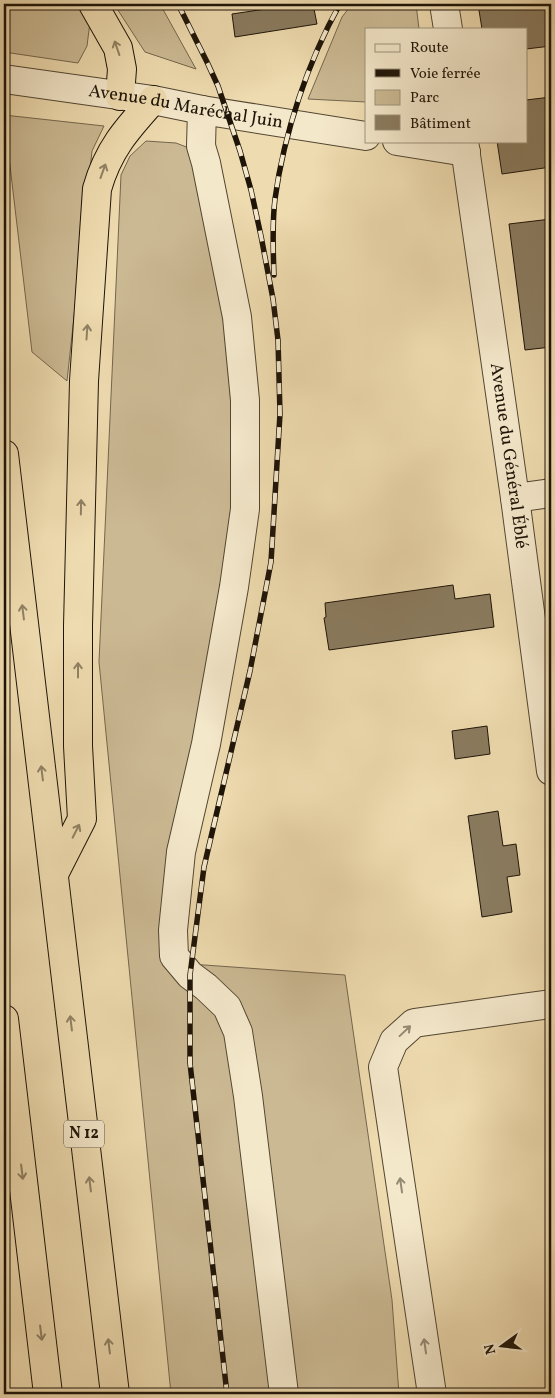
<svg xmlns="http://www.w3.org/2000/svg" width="555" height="1398" viewBox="0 0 555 1398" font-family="Vollkorn,serif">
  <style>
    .green { fill: #cbb993; stroke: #74664e }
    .building { fill: #8a7b5f; stroke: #1e1408 }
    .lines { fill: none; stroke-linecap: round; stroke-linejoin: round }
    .minor-casing { stroke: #524632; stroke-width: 30 }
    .highway-casing { stroke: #1e1408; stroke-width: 30 }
    .minor { stroke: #f4e8cb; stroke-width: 28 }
    .highway { stroke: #eedbaf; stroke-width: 28 }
    .rail-casing { stroke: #1e1408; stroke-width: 5.5 }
    .rail { stroke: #f4e8cb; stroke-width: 4; stroke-dasharray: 11; stroke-linecap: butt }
    .oneway { stroke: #908164 }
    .oneway2 { stroke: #948973 }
    .labels { text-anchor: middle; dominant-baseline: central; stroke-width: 4; stroke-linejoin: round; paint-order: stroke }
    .shield { fill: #f4e8cb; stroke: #5e5442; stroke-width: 1 }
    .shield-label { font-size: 16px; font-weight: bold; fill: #1e1408 }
    .street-label { font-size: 18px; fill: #1e1408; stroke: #f4e8cb }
  </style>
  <rect width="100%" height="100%" fill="#eedbaf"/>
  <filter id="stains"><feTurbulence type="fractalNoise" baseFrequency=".004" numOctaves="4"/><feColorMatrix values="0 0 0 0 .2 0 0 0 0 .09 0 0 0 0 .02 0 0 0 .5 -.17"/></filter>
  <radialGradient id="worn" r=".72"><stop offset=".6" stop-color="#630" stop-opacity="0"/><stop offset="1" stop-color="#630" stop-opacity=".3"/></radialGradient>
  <!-- green -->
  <g class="green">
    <path d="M4,4H77L90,22L87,46L78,63L4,52Z"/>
    <path d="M114,4H160L196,69L145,52Z"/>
    <path d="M352,4H416L419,29H366V102L308,99L342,17Z"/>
    <path d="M4,115L104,126L92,151L67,381L32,352Z"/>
    <path d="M146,141L176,143L189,148L241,397L238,511L214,666L162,962L345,975L392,1300L399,1394H171L99,662L121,175L130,156Z"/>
  </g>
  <!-- building -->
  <g class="building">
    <path d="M299,4H313L317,24L235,37L232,14Z"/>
    <path d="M478,4H551V46L526,49V29H482Z"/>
    <path d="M551,97V167L502,174L497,141H526V100Z"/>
    <path d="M551,219V347L525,350L509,224Z"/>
    <path d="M453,585L455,599L490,594L494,627L329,650L324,618L326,617L325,603Z"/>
    <path d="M487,726L490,754L455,759L452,731Z"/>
    <path d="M498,811L503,846L516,844L520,875L507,877L512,912L482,917L468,816Z"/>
  </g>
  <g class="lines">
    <defs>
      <g id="minor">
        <path d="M444,4L448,29"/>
        <path id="s1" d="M4,79L153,100L202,110L366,136"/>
        <path d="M202,110L201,146L206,163L237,317L245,400V509L234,587L206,744L181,852L173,930L174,956L190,975L206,987L227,1007L238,1032L248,1096L284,1394"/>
        <path d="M397,141L466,152"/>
        <path id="s2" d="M464,141L515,498L551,771"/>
        <path d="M515,498L551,493"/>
        <path d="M432,1394L383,1067L394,1041L414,1023L551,1004"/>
      </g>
      <g id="highway">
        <path d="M93,4L118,48L122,69L120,96"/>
        <path d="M4,454L115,1394"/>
        <path d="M54,874L82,819L78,746V626L84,381L97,189C108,150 126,130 153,100"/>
        <path d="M4,1019L48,1394"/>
      </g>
    </defs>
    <!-- minor casing -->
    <use href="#minor" class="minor-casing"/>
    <!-- highway casing -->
    <use href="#highway" class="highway-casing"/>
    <!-- minor -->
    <use href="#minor" class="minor"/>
    <!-- highway -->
    <use href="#highway" class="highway"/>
    <defs>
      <g id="rail">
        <path d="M178,4L207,62L218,86L240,151L251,190L261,236L273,299L278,340L280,414L271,562L250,671L204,867L190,975V1063L227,1394"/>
        <path d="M274,275C273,250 272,223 275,199C284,133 308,61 340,4"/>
      </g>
    </defs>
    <!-- rail casing -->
    <use href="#rail" class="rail-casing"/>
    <!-- rail -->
    <use href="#rail" class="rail"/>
  </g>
  <!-- one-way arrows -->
  <defs><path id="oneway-shaft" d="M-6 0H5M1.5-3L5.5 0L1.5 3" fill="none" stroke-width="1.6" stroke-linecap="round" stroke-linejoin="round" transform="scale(1.25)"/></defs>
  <g class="oneway">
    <use href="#oneway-shaft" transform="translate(117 48) rotate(-109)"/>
    <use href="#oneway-shaft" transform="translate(103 171) rotate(-70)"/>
    <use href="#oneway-shaft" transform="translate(87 332) rotate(-86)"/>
    <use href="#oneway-shaft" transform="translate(81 507) rotate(-89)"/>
    <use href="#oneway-shaft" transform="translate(23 612) rotate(-97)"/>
    <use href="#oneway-shaft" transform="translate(78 670) rotate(-90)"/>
    <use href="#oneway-shaft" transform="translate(42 773) rotate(-97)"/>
    <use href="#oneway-shaft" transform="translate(76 831) rotate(-63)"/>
    <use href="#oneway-shaft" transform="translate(71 1023) rotate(-97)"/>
    <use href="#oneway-shaft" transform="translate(22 1172) rotate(83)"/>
    <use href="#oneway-shaft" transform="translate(90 1184) rotate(-97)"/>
    <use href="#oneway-shaft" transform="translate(41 1333) rotate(83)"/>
    <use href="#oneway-shaft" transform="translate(109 1346) rotate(-97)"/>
  </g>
  <g class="oneway2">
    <use href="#oneway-shaft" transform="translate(405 1031) rotate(-43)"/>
    <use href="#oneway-shaft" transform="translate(401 1185) rotate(-98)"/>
    <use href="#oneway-shaft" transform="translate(425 1346) rotate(-98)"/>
  </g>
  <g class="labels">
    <!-- shield labels -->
    <rect class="shield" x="64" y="1120.5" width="40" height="27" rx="4"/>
    <g class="shield-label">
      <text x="84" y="1134">N 12</text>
    </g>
    <!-- street labels -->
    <g class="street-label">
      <text stroke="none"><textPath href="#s1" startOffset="184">Avenue du Maréchal Juin</textPath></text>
      <text stroke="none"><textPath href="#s2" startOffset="318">Avenue du Général Éblé</textPath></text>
    </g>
  </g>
  <!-- margin -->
  <rect width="555" height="1398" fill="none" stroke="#eedbaf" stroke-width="20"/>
  <rect x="5" y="5" width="545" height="1388" fill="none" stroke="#1e1408" stroke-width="2.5"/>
  <rect x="10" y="10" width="535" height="1378" fill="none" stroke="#1e1408"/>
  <!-- legend -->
  <rect x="365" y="28" width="162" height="115" fill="#f4e8cb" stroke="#9e937d"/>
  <rect x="375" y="44" width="25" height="8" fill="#f4e8cb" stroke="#9e937d"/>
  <text x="410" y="52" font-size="15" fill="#1e1408">Route</text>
  <rect x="375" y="69" width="25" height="8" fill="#1e1408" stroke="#9e937d"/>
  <text x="410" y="78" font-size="15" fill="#1e1408">Voie ferrée</text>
  <rect x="375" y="90" width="25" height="15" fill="#cbb993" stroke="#9e937d"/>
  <text x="410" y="102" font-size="15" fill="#1e1408">Parc</text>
  <rect x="375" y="115" width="25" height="15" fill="#8a7b5f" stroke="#9e937d"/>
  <text x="410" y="128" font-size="15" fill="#1e1408">Bâtiment</text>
  <!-- north arrow -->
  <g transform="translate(502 1346) rotate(255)" stroke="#f4e8cb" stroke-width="4" paint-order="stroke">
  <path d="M0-4L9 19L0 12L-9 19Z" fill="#1e1408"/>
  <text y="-8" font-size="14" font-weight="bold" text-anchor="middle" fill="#1e1408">N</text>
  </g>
  <rect width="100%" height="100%" filter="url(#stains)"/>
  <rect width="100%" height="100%" fill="url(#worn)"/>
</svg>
